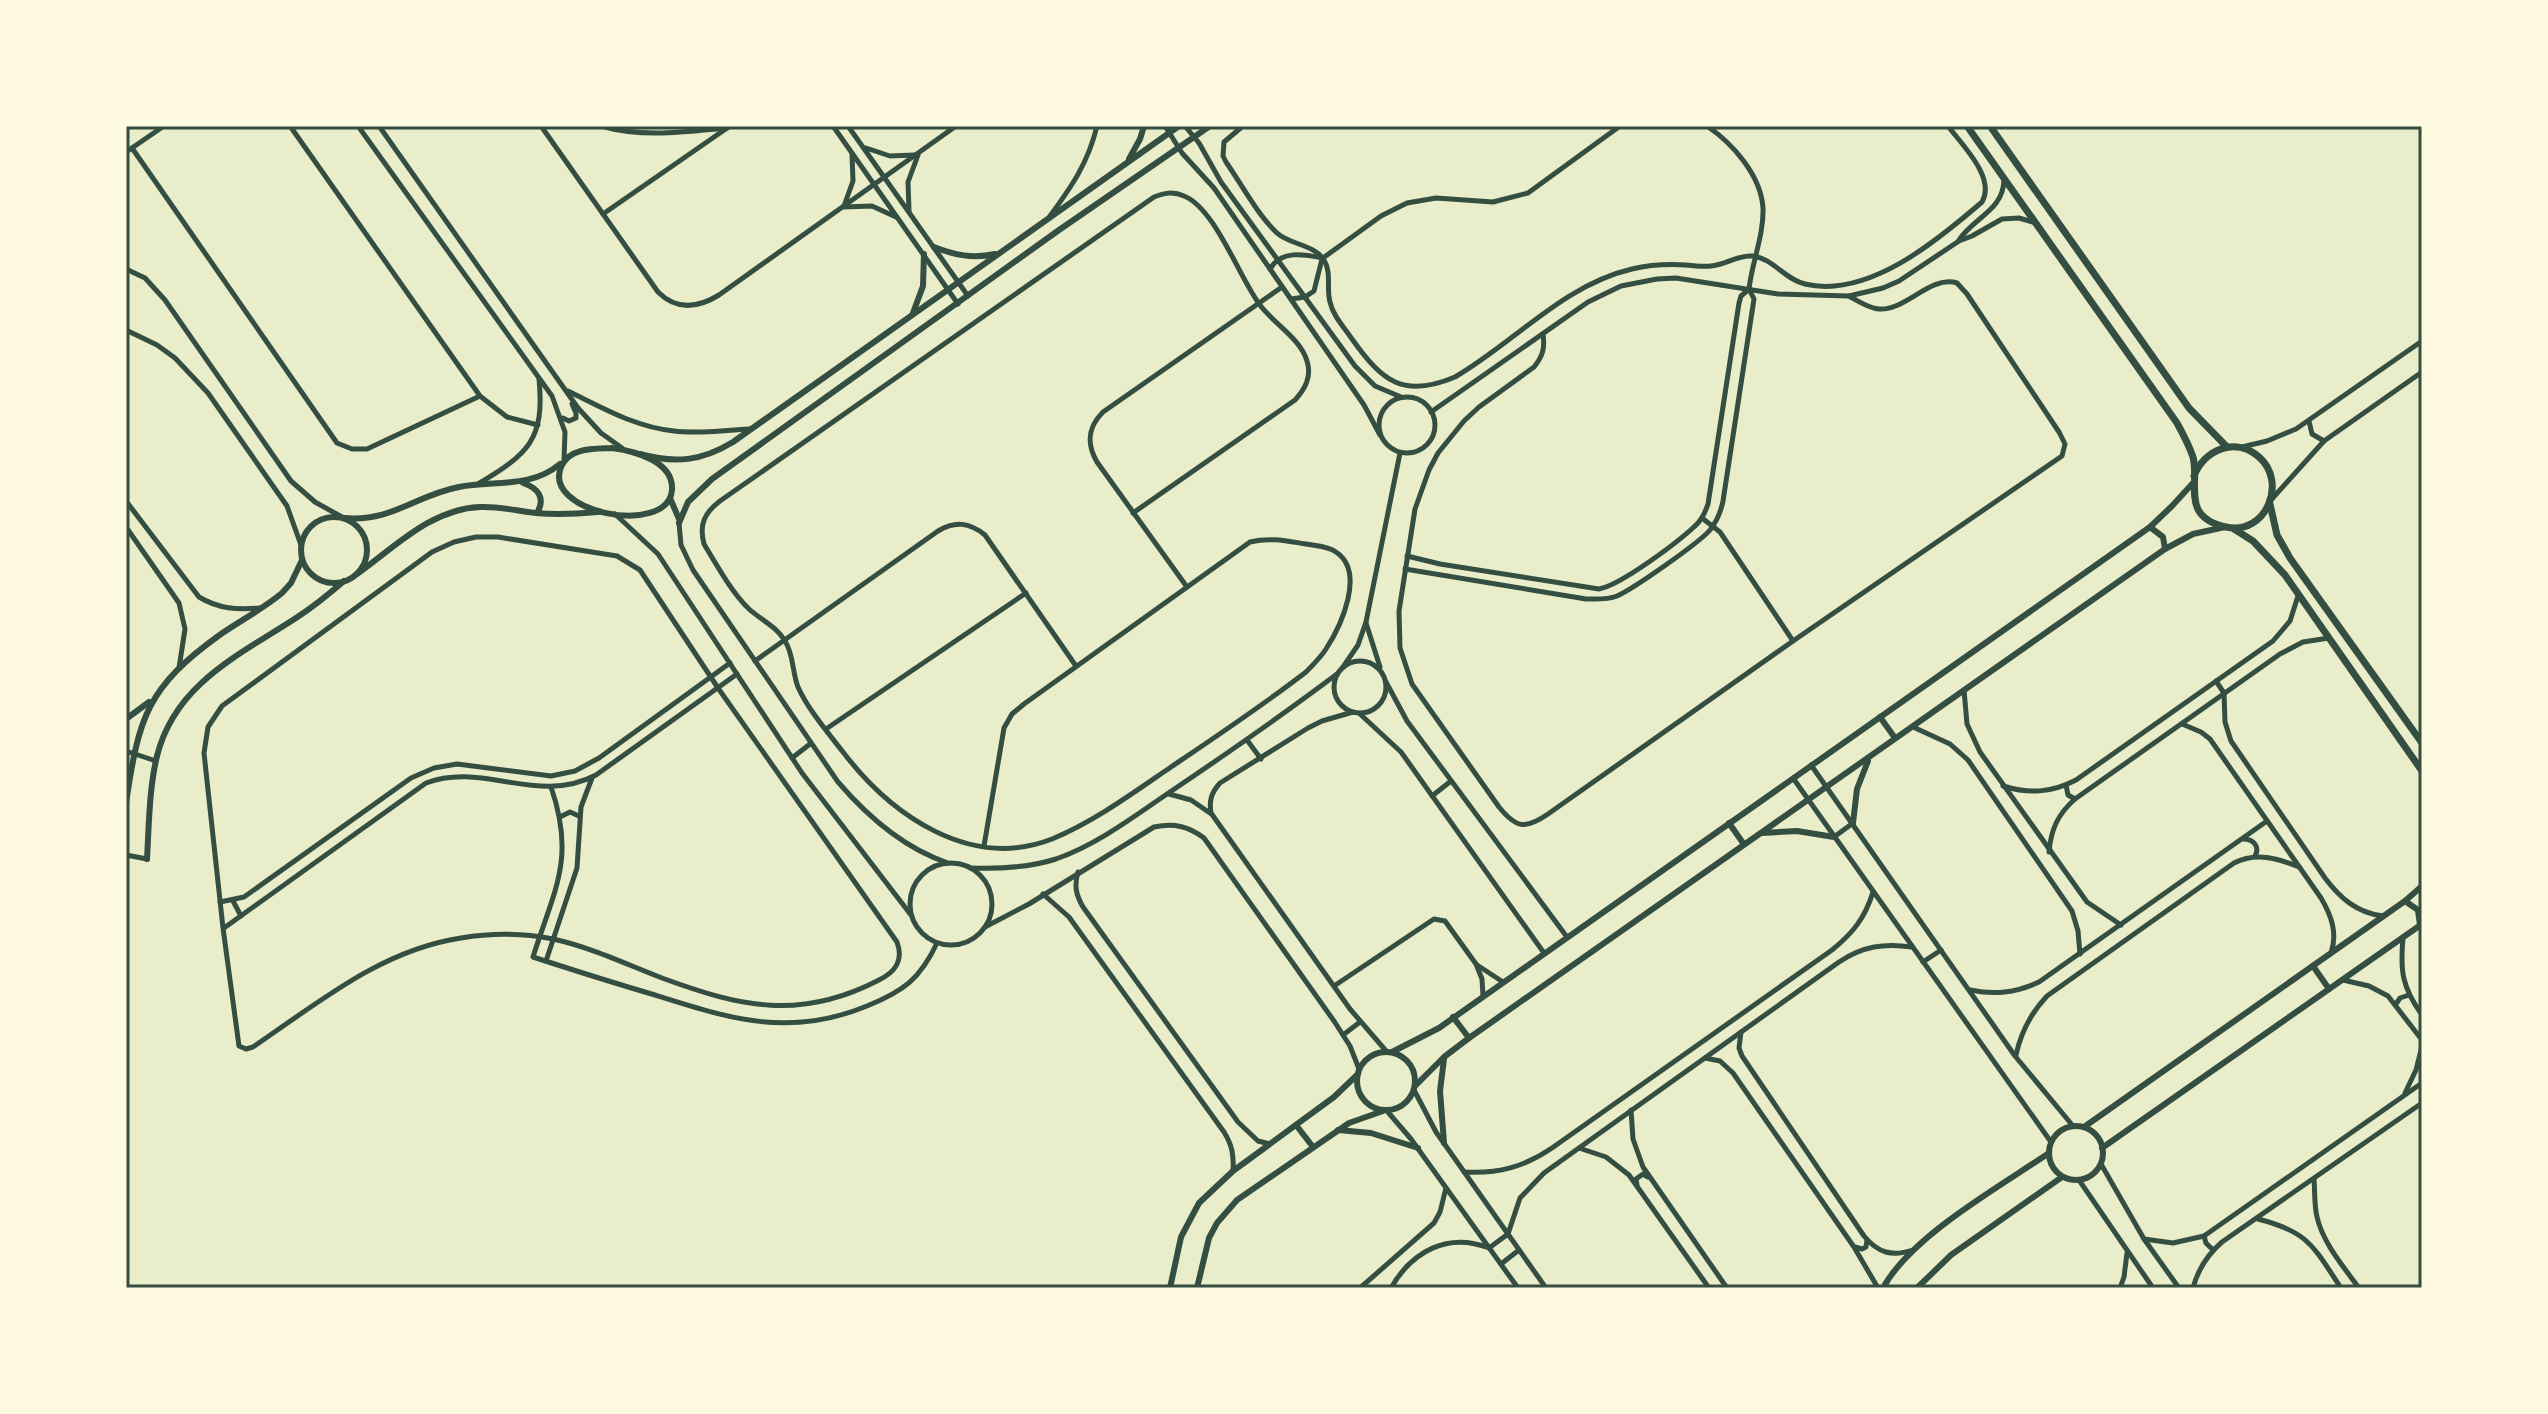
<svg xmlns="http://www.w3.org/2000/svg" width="2548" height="1414" viewBox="0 0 2548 1414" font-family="Manrope,sans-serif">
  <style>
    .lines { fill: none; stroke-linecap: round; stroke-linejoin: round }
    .minor { stroke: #344e41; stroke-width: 5 }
    .tertiary { stroke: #344e41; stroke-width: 6 }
    .secondary { stroke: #344e41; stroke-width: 7 }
    .neatline { fill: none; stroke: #344e41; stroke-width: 3 }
  </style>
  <rect width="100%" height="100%" fill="#e9edc9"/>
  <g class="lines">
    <!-- minor -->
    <g class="minor">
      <path d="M290,126L480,396L507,417L538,425"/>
      <path d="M358,126L552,396L565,432L564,460"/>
      <path d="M379,126L578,408L601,433L622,448"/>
      <path d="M541,126L658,292C677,311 698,308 719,295L956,126"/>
      <path d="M601,126C643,138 684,132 727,128"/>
      <path d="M833,126L958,304"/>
      <path d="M848,126L968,296"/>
      <path d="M1165,126L1182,153L1214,188L1364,405L1380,435"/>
      <path d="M1185,126L1199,143L1221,182L1355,366L1375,386L1401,397"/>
      <path d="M1243,126L1224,142L1223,156L1226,162C1242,185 1257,214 1277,233C1290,245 1314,244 1324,260C1332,273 1326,288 1330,302C1333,316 1344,327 1352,339C1382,381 1403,399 1455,377C1514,343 1563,285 1632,269C1649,265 1668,264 1686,265C1694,266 1702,267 1711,266C1725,265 1737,255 1752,256C1773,258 1784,279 1805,284C1868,299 1938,240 1982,202C1996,178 1963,146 1948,126"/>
      <path d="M132,148L337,443L352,449H367L480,396"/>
      <path d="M866,148L890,156L914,155"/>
      <path d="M126,152L164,126"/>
      <path d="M844,206L853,181L852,155"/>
      <path d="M844,207L872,206L896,217"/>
      <path d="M909,211L908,182L918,155"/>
      <path d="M603,214L730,126"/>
      <path d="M1050,216C1072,186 1088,163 1097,126"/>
      <path d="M1959,240C1974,217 2003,211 2004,180"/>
      <path d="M126,269L145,278L165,300L291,481L315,502L342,517"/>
      <path d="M1270,269C1281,250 1303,254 1323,258L1381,216L1407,203L1436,198L1493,202L1528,193L1620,126"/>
      <path d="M1291,299L1305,297L1314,291L1322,259"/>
      <path d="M126,330L157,345L175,358L208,393L287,506L301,545"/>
      <path d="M1543,334C1545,348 1543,356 1534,367L1479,407L1464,421L1438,453L1429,470L1415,509L1399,611L1400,648L1412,684L1499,807C1516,828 1525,830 1548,814L1793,641L2062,456L2065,444L2059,432L1967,294L1957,283C1930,275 1906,311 1879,309C1868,308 1858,301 1849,296"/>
      <path d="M568,391C603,408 635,427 674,431C699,434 725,430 750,429"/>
      <circle cx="1407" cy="425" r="28"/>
      <path d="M1431,412L1588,302L1621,286L1657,279L1676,278L1778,294L1849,296L1883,288L1899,281L1959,241L1972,236L2002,219L2019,218L2036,223"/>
      <path d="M563,418L569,421L576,418V413L572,404"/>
      <path d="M2309,421L2312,434L2324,441"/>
      <path d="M2242,447L2267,441L2296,429L2422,341"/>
      <path d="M478,484C528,454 545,440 539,379"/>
      <path d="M2271,500L2324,441L2422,372"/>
      <path d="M126,501L199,597C219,609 237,610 260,608"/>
      <path d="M615,514L658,554L802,773L911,915"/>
      <path d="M1702,518L1720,532L1793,641"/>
      <path d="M679,523L681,545L693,570L838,782C868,817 903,848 948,863"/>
      <path d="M126,527L179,603L185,629L179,668"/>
      <path d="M476,537H498L617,556L640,570L718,688L897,942C904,961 895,972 879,980C800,1021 741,1007 662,978C626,964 590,947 553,939C523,933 491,933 461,938C381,950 318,1003 253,1047L246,1049L239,1046L223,928L204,753L208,727L222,706L432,552L454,542Z"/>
      <path d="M1407,556L1440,564L1599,589C1621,585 1678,542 1695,526C1702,520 1705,513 1708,504L1739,303L1741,296L1748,290"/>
      <path d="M1405,569L1586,599C1596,599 1607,600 1617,596C1633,589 1699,543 1710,530C1717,521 1721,511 1723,501L1754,299L1749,289C1752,262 1764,235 1763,208C1761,175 1732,143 1707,126"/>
      <path d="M1187,587L1097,462C1086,443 1088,427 1103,412L1282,287"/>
      <path d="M1366,623L1380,667"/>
      <circle cx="1360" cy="687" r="26"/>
      <path d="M755,661L938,531C955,521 969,522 985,535L1076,666"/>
      <path d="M1343,667L1358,645L1366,622L1400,453"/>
      <path d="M2216,681L2224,693L2225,722L2231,741L2325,878C2340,898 2357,913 2383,916"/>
      <path d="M1386,682L1407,721L1567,937"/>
      <path d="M1964,690L1967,724L1980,752L2087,902L2121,925"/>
      <path d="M1353,712L1322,721L1308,728L1220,783C1211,793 1209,801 1211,813L1350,1009L1387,1052"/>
      <path d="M1360,714L1401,752L1544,953"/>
      <path d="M2182,724L2201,732L2210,739L2321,898C2331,915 2338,933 2331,953"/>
      <path d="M1913,727L1950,744L1968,760L2072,911L2078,931L2080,954"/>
      <path d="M826,729L1026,593"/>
      <path d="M1247,740L1261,759"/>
      <path d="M126,751L156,761"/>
      <path d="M792,758L810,744"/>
      <path d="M1811,765L2015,1056L2073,1126"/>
      <path d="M1793,778L2051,1142"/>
      <path d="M2066,785L2068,795L2075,799"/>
      <path d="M2003,786C2029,794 2051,793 2076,780L2273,641L2290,621L2298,596"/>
      <path d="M551,787C576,859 554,890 533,957C573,970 614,983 655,995C731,1019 789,1038 867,1006C904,991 920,979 937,943"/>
      <path d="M1169,794L1191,800L1210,813"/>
      <path d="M1432,796L1451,781"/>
      <path d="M560,817L570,812L579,816"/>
      <path d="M1834,837L1853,823"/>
      <path d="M2243,839C2254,839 2260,847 2255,856"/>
      <path d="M984,846L1004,728L1012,714L1024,704L1250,542C1270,537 1287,541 1306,544C1316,546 1328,546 1336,552C1366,572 1341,626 1326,649C1321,657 1313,665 1306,672C1262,706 1217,736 1171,767C1133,793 1095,821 1052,839C970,871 891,815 843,752C829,734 807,708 798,687C792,672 794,655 785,641C776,626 761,620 749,609C732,593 716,564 704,544C699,525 704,513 720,501L1154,197C1164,193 1173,191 1184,196C1215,208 1240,279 1260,305C1274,324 1300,338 1307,361C1312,377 1305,389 1295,400L1133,513"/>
      <path d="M2049,852C2051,829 2058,814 2075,799L2280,654L2303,642L2329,638"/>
      <path d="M126,855L147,859"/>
      <circle cx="951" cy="904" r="41"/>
      <path d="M971,868C1000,869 1028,868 1056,859C1096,845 1132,818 1167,794C1225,755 1281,716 1337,674"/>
      <path d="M1078,872C1074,886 1076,895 1083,907L1238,1122L1258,1141L1270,1144"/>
      <path d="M1043,894L1069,917L1224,1132C1232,1145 1234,1155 1233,1171"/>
      <path d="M233,901L241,916"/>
      <path d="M220,902L244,897L411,778L434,768L457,764L551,776L575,771L599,758L730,663"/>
      <path d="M985,927L1029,904L1154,827C1174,823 1188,826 1204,838L1334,1021L1350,1046L1359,1069"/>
      <path d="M224,928L426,783C483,761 537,806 596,775L737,674"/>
      <path d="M2403,938C2400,971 2402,987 2422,1015"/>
      <path d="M546,961L577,868L581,807L592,778"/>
      <path d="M1923,962L1941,950"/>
      <path d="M1477,965L1503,982"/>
      <path d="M2343,980L2369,986L2388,996L2422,1040"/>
      <path d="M1334,986L1434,919L1445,921L1476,964L1482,979L1483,996"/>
      <path d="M1970,990C1995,995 2015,993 2039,982L2267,821"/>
      <path d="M2396,1004L2400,998L2409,995"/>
      <path d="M1741,1032L1739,1048L1742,1056L1864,1236C1878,1253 1892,1257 1913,1250"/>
      <path d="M1343,1035L1360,1022"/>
      <path d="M2016,1055C2021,1032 2030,1014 2047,996L2234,863C2256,852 2277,858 2299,867"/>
      <path d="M1705,1058L1720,1061L1733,1073L1854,1247L1878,1288"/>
      <path d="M1414,1090L1436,1132L1546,1288"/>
      <path d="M2405,1093L2416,1070L2422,1046"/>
      <path d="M1631,1110L1633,1139L1643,1167L1727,1288"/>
      <path d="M1387,1111L1411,1139L1518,1288"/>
      <path d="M1579,1148L1606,1157L1629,1175L1709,1288"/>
      <path d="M2101,1164L2144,1239L2179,1288"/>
      <path d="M1464,1172C1498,1174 1524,1167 1552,1148L1832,950C1853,933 1865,918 1873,892"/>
      <path d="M2314,1179C2315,1192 2314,1204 2317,1217C2323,1243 2343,1266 2359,1288"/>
      <path d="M2079,1180L2153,1288"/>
      <path d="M1637,1185L1636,1179L1643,1174L1648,1177"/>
      <path d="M2258,1219C2309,1232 2313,1246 2341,1288"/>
      <path d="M2204,1236L2206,1243L2213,1250"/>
      <path d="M2144,1239L2173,1243L2204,1236L2422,1083"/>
      <path d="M1855,1247L1862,1249L1866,1247L1867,1240"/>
      <path d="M1501,1264L1519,1250"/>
      <path d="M1360,1288L1434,1223L1440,1212L1446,1188"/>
      <path d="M1391,1288C1412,1251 1448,1232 1489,1248L1508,1234L1520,1198L1544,1173L1839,962C1863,946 1884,943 1912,947"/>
      <path d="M2120,1288L2124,1277L2127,1253"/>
      <path d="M2193,1288C2198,1269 2207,1255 2222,1242L2422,1103"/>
    </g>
    <!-- tertiary -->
    <g class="tertiary">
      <path d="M1129,159L1140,139L1144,126"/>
      <path d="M934,247C954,255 973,259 995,254"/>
      <path d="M913,313L923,286L924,254"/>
      <path d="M612,448C634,451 674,461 672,490C668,538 538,512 562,465C571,447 595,449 612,448Z"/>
      <path d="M640,454C675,464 702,461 733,442L1179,126"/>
      <path d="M523,483C538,488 546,498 537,513"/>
      <path d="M670,498L679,519"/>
      <circle cx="334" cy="550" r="33"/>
      <path d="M345,518C392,522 416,495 459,487C494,480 530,489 560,464"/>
      <path d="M679,523L688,502L712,479L1059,230L1210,126"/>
      <path d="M2150,527L2163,537L2165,549"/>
      <path d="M357,574C395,547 431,509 480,507C499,506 517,511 536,513C557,515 576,514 598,512"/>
      <path d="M1880,717L1895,738"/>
      <path d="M126,719L149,702"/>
      <path d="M126,803C139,716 147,687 221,634C241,620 263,609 282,593L291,583L302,560"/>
      <path d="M1729,823L1743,843"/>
      <path d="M1853,823L1857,789L1868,761"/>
      <path d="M1762,833L1797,831L1834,837"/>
      <path d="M147,859C149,825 149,789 157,756C175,684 239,655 296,618C313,607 329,594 344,581"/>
      <path d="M2405,901L2418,910L2420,925"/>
      <path d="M2313,966L2329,989"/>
      <path d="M1453,1017L1469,1038"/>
      <circle cx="1386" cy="1081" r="29"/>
      <path d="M1392,1052L1439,1028L2150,527L2172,506L2193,483"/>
      <path d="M1415,1086L1444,1057L1469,1038L2165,549L2193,534L2225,527"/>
      <path d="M1296,1125L1313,1147"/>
      <circle cx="2076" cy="1153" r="27"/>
      <path d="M2084,1127L2405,901L2422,886"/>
      <path d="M1338,1130L1371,1133L1418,1148"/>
      <path d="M1444,1143L1440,1091L1444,1059"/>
      <path d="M2102,1148L2422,924"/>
      <path d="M1170,1288L1181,1237L1199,1203L1233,1171L1334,1097L1358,1074"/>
      <path d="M1197,1288L1209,1238L1217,1223L1237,1200L1349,1123L1383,1111"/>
      <path d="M1883,1288C1911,1236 1999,1187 2049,1153"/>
      <path d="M1917,1288L1951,1255L2062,1177"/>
    </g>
    <!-- secondary -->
    <g class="secondary">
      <path d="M1967,126L2177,423C2183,434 2189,445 2193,457C2200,484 2180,517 2226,527C2266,536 2288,482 2259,457C2235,436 2204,450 2194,476"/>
      <path d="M1990,126L2189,408L2227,447"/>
      <path d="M2270,504L2277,535L2290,558L2422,743"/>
      <path d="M2234,529L2253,541L2285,575L2422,771"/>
    </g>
  </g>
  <!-- border -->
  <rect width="2548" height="1414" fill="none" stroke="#fefae0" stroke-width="256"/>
  <rect x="128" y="128" width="2292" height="1158" class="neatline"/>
</svg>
